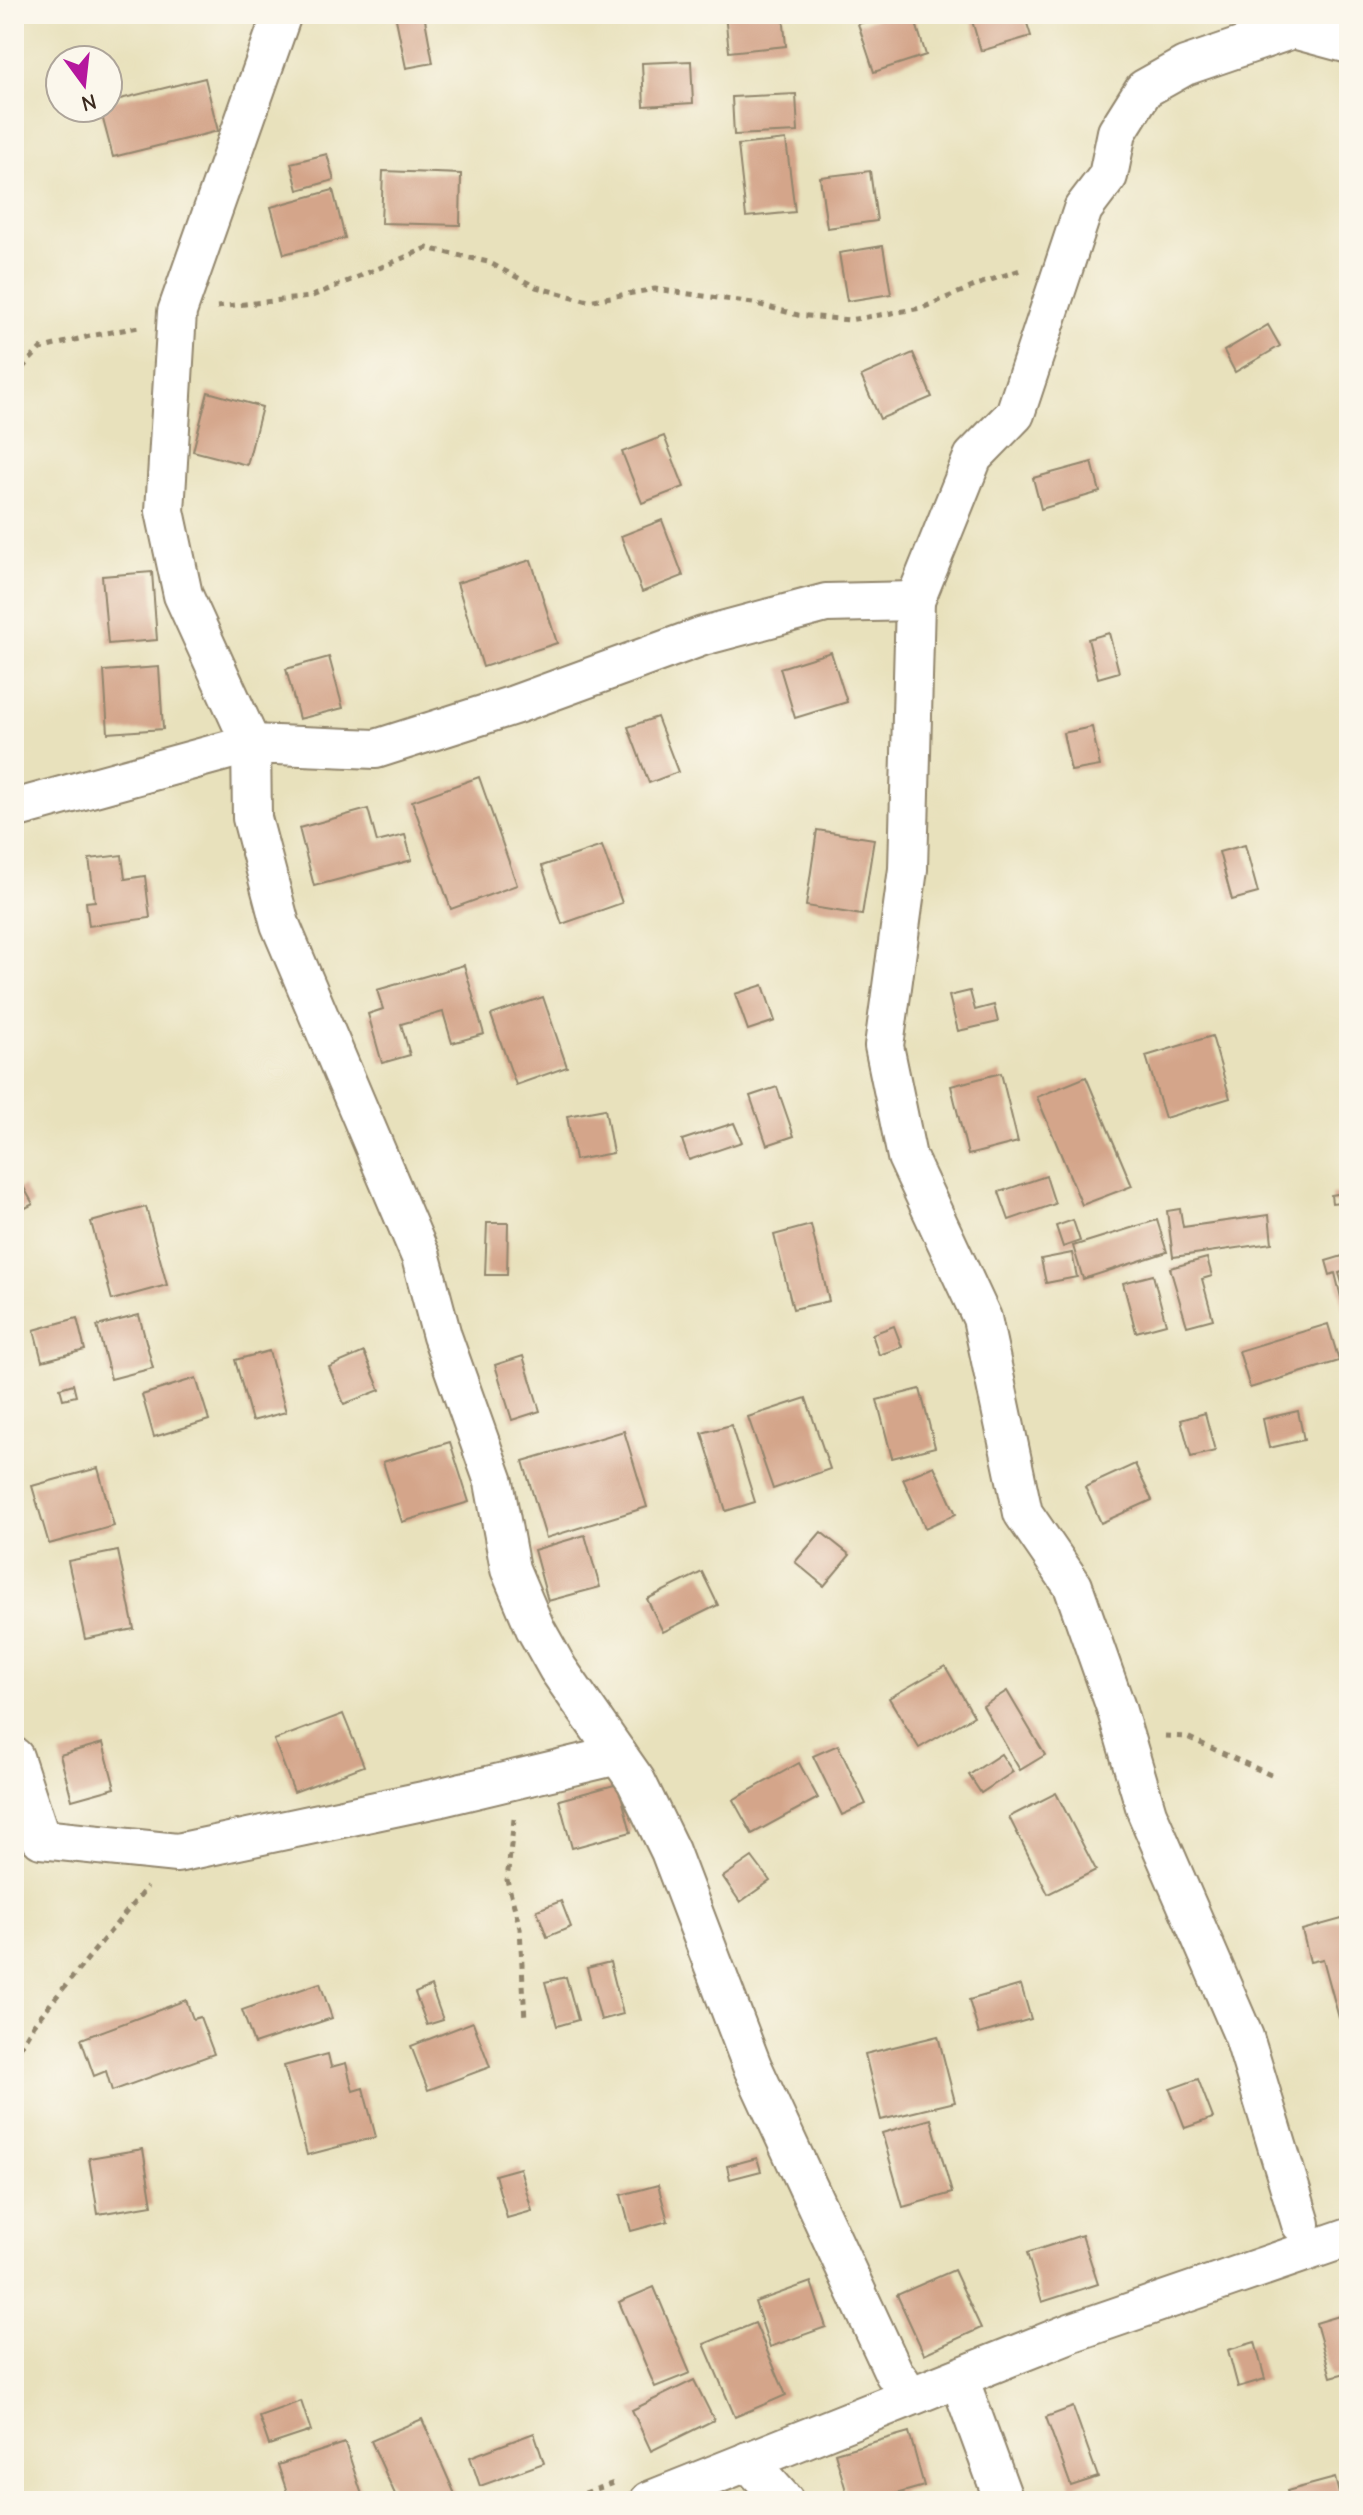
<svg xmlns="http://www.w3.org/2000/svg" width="1363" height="2515" viewBox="0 0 1363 2515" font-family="'Comic Neue',sans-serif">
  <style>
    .building { fill: #d4a58a }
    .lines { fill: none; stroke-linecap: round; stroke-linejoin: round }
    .street-casing { stroke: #92866d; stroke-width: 42 }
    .path { stroke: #92866d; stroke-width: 5; stroke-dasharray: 6 6; stroke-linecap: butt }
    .street { stroke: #fff; stroke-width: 38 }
  </style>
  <rect width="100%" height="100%" fill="#fbf7ec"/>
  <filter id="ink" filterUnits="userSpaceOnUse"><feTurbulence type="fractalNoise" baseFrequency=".0125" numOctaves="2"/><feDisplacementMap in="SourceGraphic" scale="16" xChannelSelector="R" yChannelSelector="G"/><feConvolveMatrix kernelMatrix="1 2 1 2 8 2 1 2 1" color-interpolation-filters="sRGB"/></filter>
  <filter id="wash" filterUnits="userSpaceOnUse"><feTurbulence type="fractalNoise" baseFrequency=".006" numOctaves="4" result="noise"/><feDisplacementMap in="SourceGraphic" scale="32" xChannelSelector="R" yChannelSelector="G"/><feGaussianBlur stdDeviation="1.8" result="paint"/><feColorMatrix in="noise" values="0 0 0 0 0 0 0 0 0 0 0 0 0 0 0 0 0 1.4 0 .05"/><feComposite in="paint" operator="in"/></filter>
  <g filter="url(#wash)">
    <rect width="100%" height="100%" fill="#e8e1bc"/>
    <g id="blocks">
      <!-- building -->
      <g class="building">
        <path d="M395,14H424L433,63L406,68Z"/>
        <path d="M725,14H783L786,46L729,52Z"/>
        <path d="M888,14H913L926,55L874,72L858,24Z"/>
        <path d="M970,14H1024L1031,36L981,51Z"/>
        <path d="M691,61L693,103L644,106L642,63Z"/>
        <path d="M205,78L218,131L113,157L100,108H108V102Z"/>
        <path d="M796,94L798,132L734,135L732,97Z"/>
        <path d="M786,140L795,212L746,217L738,145Z"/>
        <path d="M327,154L334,180L298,190L291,163Z"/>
        <path d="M383,171L461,174L460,225L381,223Z"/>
        <path d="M870,171L877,221L827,228L820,177Z"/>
        <path d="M333,190L345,238L284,254L271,207Z"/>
        <path d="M883,246L891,294L847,301L839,253Z"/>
        <path d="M1268,325L1280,346L1235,372L1224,351Z"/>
        <path d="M913,353L932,397L880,419L861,376Z"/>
        <path d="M208,392L262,407L247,465L193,451Z"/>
        <path d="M664,436L684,487L642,503L622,452Z"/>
        <path d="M1092,462L1100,492L1041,509L1033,478Z"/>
        <path d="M662,520L683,576L642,592L621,536Z"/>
        <path d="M531,560L557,643L483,667L457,583Z"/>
        <path d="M152,572L157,640L108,644L102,576Z"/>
        <path d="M1109,633L1119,672L1098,678L1088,639Z"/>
        <path d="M831,652L847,702L795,718L780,668Z"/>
        <path d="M329,657L343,708L299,719L286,669Z"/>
        <path d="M159,667L163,729L108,733L104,671Z"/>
        <path d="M657,717L678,772L649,783L628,727Z"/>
        <path d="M1092,727L1100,766L1071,771L1063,733Z"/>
        <path d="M479,777L517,885L451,909L412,801Z"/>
        <path d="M368,809L377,842L405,835L412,860L314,886L299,828Z"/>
        <path d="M817,830L874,839L862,915L806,906Z"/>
        <path d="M1245,845L1258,893L1232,900L1219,852Z"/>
        <path d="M602,846L622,903L562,924L542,866Z"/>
        <path d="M122,855L125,879L145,876L150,918L89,926L86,902L95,901L89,859Z"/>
        <path d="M464,965L484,1034L452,1043L443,1012L401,1024L410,1055L382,1063L368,1014L383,1009L377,990Z"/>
        <path d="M763,985L775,1021L748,1030L735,994Z"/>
        <path d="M970,991L975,1010L994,1005L998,1022L958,1031L949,996Z"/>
        <path d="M543,997L567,1067L516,1085L491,1015Z"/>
        <path d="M1212,1036L1230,1098L1165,1118L1146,1056Z"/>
        <path d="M1001,1073L1018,1142L968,1155L951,1086Z"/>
        <path d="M1086,1077L1132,1186L1082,1205L1037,1097Z"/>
        <path d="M777,1087L794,1136L767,1145L750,1096Z"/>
        <path d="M605,1109L613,1153L575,1160L567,1116Z"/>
        <path d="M734,1123L742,1142L689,1160L682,1140Z"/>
        <path d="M1046,1176L1055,1204L1009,1220L999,1192Z"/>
        <path d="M23,1186L33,1204L14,1214V1191Z"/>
        <path d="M1349,1192V1201L1332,1203L1331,1195Z"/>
        <path d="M146,1207L167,1285L112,1300L91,1222Z"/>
        <path d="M1180,1209L1183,1227L1269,1215L1272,1243L1173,1257L1167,1211Z"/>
        <path d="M1073,1220L1080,1241L1063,1247L1056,1226Z"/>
        <path d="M1157,1220L1167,1252L1083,1279L1073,1246Z"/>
        <path d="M487,1223H508L507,1275H485Z"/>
        <path d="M811,1225L829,1301L793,1309L774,1235Z"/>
        <path d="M1072,1253L1077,1277L1046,1283L1041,1259Z"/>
        <path d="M1349,1254V1270L1339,1273L1349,1308L1348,1326L1335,1273L1330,1275L1326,1261Z"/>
        <path d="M1207,1258L1212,1276L1202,1279L1213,1319L1187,1326L1170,1268Z"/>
        <path d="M1153,1275L1166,1324L1136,1332L1123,1283Z"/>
        <path d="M139,1315L153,1368L111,1379L97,1326Z"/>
        <path d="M77,1318L85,1350L42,1361L34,1330Z"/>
        <path d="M1328,1324L1339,1361L1250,1388L1239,1351Z"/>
        <path d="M894,1326L902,1347L879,1355L872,1334Z"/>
        <path d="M269,1351L286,1412L252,1421L235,1360Z"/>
        <path d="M364,1352L380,1390L344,1404L329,1367Z"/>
        <path d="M523,1356L540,1411L512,1420L495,1365Z"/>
        <path d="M196,1378L209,1420L154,1437L142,1395Z"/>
        <path d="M73,1384L76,1396L63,1399L60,1388Z"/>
        <path d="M920,1389L935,1447L892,1458L877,1400Z"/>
        <path d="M806,1398L830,1469L773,1489L748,1417Z"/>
        <path d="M1298,1411L1304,1440L1269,1448L1263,1419Z"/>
        <path d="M1205,1413L1215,1451L1191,1457L1181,1420Z"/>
        <path d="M731,1425L755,1502L726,1511L702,1433Z"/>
        <path d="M624,1431L647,1507L546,1538L523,1461Z"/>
        <path d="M450,1442L469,1502L402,1522L383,1462Z"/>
        <path d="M1135,1464L1152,1500L1101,1523L1085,1487Z"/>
        <path d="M934,1466L956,1514L925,1528L903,1479Z"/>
        <path d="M98,1468L114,1526L49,1544L32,1486Z"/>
        <path d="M821,1532L850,1555L824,1586L795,1562Z"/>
        <path d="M585,1535L600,1587L548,1601L534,1550Z"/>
        <path d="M118,1551L134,1629L85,1639L68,1561Z"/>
        <path d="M702,1572L718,1605L663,1632L647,1599Z"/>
        <path d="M945,1666L974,1716L919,1748L889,1698Z"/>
        <path d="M1007,1691L1045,1755L1020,1770L983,1706Z"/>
        <path d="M343,1714L364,1766L294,1792L274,1740Z"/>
        <path d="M103,1743L115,1788L72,1800L60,1755Z"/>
        <path d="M838,1745L866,1804L842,1815L813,1756Z"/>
        <path d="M1001,1754L1013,1772L981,1793L969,1775Z"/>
        <path d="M799,1763L818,1798L752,1834L733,1800Z"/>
        <path d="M618,1784L631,1832L572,1848L559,1800Z"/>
        <path d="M1056,1793L1096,1870L1048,1894L1009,1817Z"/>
        <path d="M752,1857L770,1881L740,1902L723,1877Z"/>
        <path d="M561,1901L571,1927L547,1937L537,1910Z"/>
        <path d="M1349,1917V2015L1339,2018L1323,1959L1310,1962L1302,1930Z"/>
        <path d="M610,1962L623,2014L601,2020L587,1968Z"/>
        <path d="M566,1977L578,2020L557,2026L545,1982Z"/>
        <path d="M320,1983L332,2018L254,2044L242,2010Z"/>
        <path d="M1021,1985L1031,2019L979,2034L969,2000Z"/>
        <path d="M431,1986L443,2020L427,2025L415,1993Z"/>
        <path d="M186,2000L193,2019L200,2017L214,2054L112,2091L106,2071L94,2076L81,2039Z"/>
        <path d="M473,2022L490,2067L428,2090L411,2046Z"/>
        <path d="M938,2036L955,2102L881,2120L865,2054Z"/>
        <path d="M328,2054L331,2067L346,2063L353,2091L363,2088L376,2137L307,2155L284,2066Z"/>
        <path d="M1198,2079L1213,2118L1185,2128L1170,2089Z"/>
        <path d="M931,2119L952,2193L903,2207L882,2133Z"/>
        <path d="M143,2149L152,2205L98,2214L89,2158Z"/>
        <path d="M757,2158L761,2171L730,2179L727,2166Z"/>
        <path d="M520,2168L532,2211L507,2218L495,2175Z"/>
        <path d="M658,2185L668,2221L631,2231L621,2195Z"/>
        <path d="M1082,2235L1098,2284L1042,2302L1027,2253Z"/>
        <path d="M954,2270L981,2328L924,2354L897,2295Z"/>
        <path d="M811,2282L826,2327L770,2347L755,2302Z"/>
        <path d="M654,2287L690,2373L655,2387L619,2302Z"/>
        <path d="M1349,2313V2372L1331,2377L1316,2323Z"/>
        <path d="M755,2323L786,2395L735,2417L704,2344Z"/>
        <path d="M1255,2342L1265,2379L1238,2387L1228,2350Z"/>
        <path d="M694,2380L714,2420L651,2451L632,2410Z"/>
        <path d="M301,2401L311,2431L269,2445L259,2416Z"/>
        <path d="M1073,2407L1098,2477L1071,2486L1046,2417Z"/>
        <path d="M422,2419L458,2501H398L371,2441Z"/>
        <path d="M909,2432L924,2486L871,2501H849L835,2453Z"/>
        <path d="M534,2433L544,2463L480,2486L470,2457Z"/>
        <path d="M345,2443L364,2501H290L278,2465Z"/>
        <path d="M1335,2478L1341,2501H1290L1287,2491Z"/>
      </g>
    </g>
  </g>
  <g filter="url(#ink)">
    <use href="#blocks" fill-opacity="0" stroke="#92866d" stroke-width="2"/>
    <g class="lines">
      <defs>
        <g id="street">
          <path d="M14,809L251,744L183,595L165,511L177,312L282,14"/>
          <path d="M14,1757L41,1839L177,1853L437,1798L618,1755"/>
          <path d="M1301,2224L1244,2037L1147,1813L1116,1708L1073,1586L1023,1513L982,1318L907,1157L884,1046L908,869L915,601L973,457L1015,414L1083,209L1108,176L1117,132L1144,89L1185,66L1293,29L1349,44"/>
          <path d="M959,2378L1004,2501"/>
          <path d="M901,2382L894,2373L752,2066L670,1851L636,1781L558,1669L535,1628L510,1569L494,1482L442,1336L421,1257L280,924L252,818L251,744L376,749L514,705L703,636L826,603L915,601"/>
          <path d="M748,2461L784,2501"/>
          <path d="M649,2501L1070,2333L1349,2237"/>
        </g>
      </defs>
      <!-- street casing -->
      <use href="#street" class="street-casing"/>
      <!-- path -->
      <g class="path">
        <path d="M217,307L310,297L427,248L488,262L536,287L588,301L655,289L753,303L798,315L849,320L922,308L982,283L1023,269"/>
        <path d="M14,377L40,349L90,336L139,327"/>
        <path d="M1165,1736L1187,1737L1275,1777"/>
        <path d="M514,1819L507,1880L520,1928L525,2020"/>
        <path d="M14,2058L33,2025L147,1887"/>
        <path d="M562,2501L614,2483"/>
      </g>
      <!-- street -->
      <use href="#street" class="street"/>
    </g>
  </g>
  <!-- margin -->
  <rect width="1363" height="2515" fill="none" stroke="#fbf7ec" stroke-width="48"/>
  <!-- north arrow -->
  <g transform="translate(84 84) rotate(165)"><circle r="38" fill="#fbf7ec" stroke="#aea59a" stroke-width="2"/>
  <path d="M0-6L14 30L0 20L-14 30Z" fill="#b5179e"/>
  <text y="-12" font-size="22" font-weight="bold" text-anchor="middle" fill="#3b2a1e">N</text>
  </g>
</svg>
